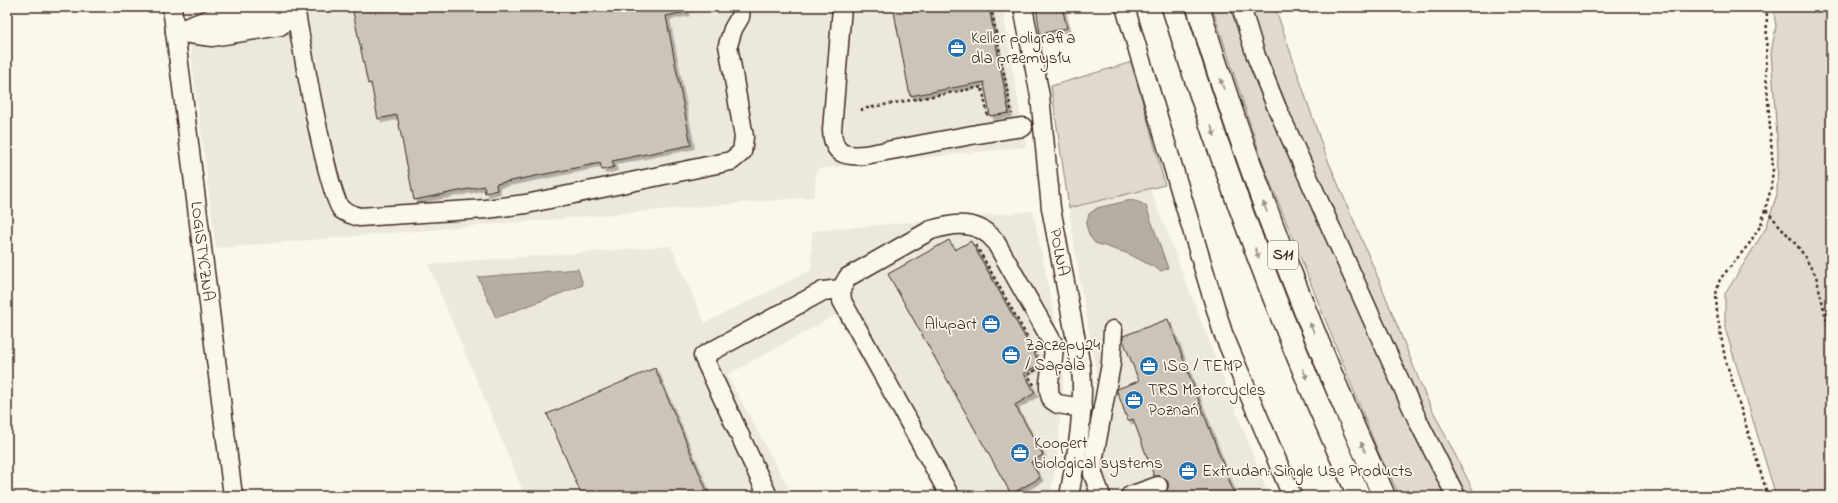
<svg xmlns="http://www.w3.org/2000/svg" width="1838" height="503" viewBox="0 0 1838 503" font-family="'Indie Flower',sans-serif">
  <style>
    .built { fill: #ede8dd }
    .green { fill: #dfd9ce; stroke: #8d8276 }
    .water { fill: #b6aea2; stroke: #85796d }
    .building { fill: #ccc4b9; stroke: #3b2a1e; filter: url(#shadow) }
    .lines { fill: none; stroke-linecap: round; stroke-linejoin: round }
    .minor-casing { stroke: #3b2a1e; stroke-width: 21 }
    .highway-casing { stroke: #3b2a1e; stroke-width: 25 }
    .path { stroke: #3b2a1e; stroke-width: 2.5; stroke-dasharray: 3 3; stroke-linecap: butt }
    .minor { stroke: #fbf7ec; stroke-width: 18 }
    .highway { stroke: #fbf7ec; stroke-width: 22 }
    .oneway { fill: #9b9085 }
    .labels { text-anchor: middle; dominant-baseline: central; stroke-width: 3.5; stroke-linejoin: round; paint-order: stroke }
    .shield { fill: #fbf7ec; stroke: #75685c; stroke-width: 1 }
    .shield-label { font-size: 16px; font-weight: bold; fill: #3b2a1e }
    .poi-label { font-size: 17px; fill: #3b2a1e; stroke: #fbf7ec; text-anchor: start }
    .street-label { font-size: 17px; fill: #3b2a1e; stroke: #fbf7ec }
  </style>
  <defs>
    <filter id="shadow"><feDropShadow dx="3.5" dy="3.5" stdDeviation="0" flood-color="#0004"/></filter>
  </defs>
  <rect width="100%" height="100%" fill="#fbf7ec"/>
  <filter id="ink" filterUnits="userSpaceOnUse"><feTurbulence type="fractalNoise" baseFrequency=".025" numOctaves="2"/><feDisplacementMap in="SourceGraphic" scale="8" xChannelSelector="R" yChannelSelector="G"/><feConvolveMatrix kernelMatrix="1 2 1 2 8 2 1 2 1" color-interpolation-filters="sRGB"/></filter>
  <g filter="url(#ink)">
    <!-- built -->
    <g class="built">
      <path d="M185,7H1002L1026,147L817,169L814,197L216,248Z"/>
      <path d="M1150,189L1269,496H1081L1099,386L1078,272L1069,208Z"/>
      <path d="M1033,211L1055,319L1064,374L1057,458L1050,496H937L836,315L727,375L793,496H525L428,264L671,246L705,323L811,270L812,231Z"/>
    </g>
    <!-- green -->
    <g class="green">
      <path d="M1212,7H1235L1448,496H1400L1379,454L1265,169Z"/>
      <path d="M1249,7H1275L1324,151L1379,280L1425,395L1476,496H1463L1425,424L1276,89Z"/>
      <path d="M1773,7H1831V496H1776L1725,328V294L1766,228L1777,194L1778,151L1771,53L1776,26Z"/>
      <path d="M1132,62L1165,185L1069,208L1051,86Z"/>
    </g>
    <!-- water -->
    <g class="water">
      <path d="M1131,200L1141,203L1146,206L1168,268L1161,271L1129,254L1095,243L1090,237L1086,225L1089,214L1097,208Z"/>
      <path d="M578,269L583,285L496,318L478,277Z"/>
    </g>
    <!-- building -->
    <g class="building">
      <path d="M352,7H685L686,12L666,16L691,145L612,161L614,167L602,170L600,163L496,184L497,190L485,193L484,186L414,200L397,115L378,119L371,83L368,84Z"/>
      <path d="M893,7H989L1009,113L990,116L984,82L910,96Z"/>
      <path d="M1036,7H1062L1067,28L1040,34Z"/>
      <path d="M949,240L955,250L971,241L1040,364L1024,373L1035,393L1015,405L1043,455L1031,462L1040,478L1011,494L888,274Z"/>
      <path d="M1168,319L1235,496H1162L1168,488V482L1160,476H1154L1133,419L1128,421L1117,391V389L1139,381L1123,340V336Z"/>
      <path d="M655,368L709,496H582L547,414Z"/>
    </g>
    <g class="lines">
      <defs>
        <g id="minor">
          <path id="s1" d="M172,7L233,496"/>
          <path d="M295,7C300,36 327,196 342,210C346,213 354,215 359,217L486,209L526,204L731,161L742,152L744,137L728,45L733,29L740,17L741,7"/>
          <path d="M842,7L832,130C833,154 844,157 865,155L977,134L1023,127"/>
          <path id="s2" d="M1023,7L1040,96L1051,208L1081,367C1085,411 1077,453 1069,496"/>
          <path d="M1125,7L1223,333L1292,496"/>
          <path d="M1241,7L1256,56L1277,108L1418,421L1456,496"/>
          <path d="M265,12L294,15L280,26L212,37L175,32L209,19Z"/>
          <path d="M768,496L703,356L823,291L841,289"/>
          <path d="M950,496L842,301L841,289L848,277L931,230C955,223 978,220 995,241L1053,343C1057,361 1043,383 1052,400L1058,404L1082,408"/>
          <path d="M1101,496L1093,474V462L1111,364L1113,330"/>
          <path d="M1130,496L1158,486"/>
        </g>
        <g id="highway">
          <path d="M1173,7C1224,174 1286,338 1359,496"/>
          <path d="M1198,7C1249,174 1312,337 1384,496"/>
        </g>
      </defs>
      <!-- minor casing -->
      <use href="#minor" class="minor-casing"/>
      <!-- highway casing -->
      <use href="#highway" class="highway-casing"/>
      <!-- path -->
      <g class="path">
        <path d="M991,7L1012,114"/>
        <path d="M1767,7L1766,72L1773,169L1771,188L1761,225L1749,244L1720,279L1716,294L1717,313L1725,358L1768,496"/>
        <path d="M862,111V109L982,87L988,117"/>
        <path d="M1766,210L1800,249L1816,276L1828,326L1831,330"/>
        <path d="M976,245L1038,356"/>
        <path d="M1034,385L1028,375L1037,369"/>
      </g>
      <!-- minor -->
      <use href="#minor" class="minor"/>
      <!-- highway -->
      <use href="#highway" class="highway"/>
    </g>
    <!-- one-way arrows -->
    <defs><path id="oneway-solid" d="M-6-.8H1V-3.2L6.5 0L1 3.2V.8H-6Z"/></defs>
    <g class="oneway">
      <use href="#oneway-solid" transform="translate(1222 84) rotate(-108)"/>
      <use href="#oneway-solid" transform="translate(1213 131) rotate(71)"/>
      <use href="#oneway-solid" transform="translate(1265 207) rotate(-111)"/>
      <use href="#oneway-solid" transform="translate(1257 253) rotate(69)"/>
      <use href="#oneway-solid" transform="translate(1312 328) rotate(-112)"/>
      <use href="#oneway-solid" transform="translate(1305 374) rotate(67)"/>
      <use href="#oneway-solid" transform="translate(1363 447) rotate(-114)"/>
    </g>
  </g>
  <!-- icons -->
  <defs>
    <symbol id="office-disc" viewBox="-11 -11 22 22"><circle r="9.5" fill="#1f6fb2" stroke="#fbf7ec"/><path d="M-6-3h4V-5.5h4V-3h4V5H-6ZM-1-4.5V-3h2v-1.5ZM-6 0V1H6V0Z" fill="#fff"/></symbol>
  </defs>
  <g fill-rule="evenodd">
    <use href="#office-disc" x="946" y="37" width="22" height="22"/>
    <use href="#office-disc" x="980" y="313" width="22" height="22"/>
    <use href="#office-disc" x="1000" y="344" width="22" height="22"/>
    <use href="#office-disc" x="1138" y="355" width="22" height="22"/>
    <use href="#office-disc" x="1123" y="389" width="22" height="22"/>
    <use href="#office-disc" x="1009" y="442" width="22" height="22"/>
    <use href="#office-disc" x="1177" y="460" width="22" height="22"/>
  </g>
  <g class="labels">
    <!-- shield labels -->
    <rect class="shield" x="1268" y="241" width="30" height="28" rx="3"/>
    <g class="shield-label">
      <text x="1283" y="255">S11</text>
    </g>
    <!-- poi labels -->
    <g class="poi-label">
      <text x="971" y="38">Keller poligrafia<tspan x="971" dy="20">dla przemysłu</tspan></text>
      <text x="977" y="324" text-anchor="end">Alupart</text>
      <text x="1025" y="345">Zaczepy24<tspan x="1025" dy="20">/ Sapala</tspan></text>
      <text x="1163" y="366">ISO / TEMP</text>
      <text x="1148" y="390">TRS Motorcycles<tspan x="1148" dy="20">Poznań</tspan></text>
      <text x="1034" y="443">Koopert<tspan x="1034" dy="20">biological systems</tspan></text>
      <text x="1202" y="471">Extrudan: Single Use Products</text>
    </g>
    <!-- street labels -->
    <g class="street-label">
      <text stroke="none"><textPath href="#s1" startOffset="246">LOGISTYCZNA</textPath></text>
      <text stroke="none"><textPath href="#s2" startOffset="248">POLNA</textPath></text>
    </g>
  </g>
  <!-- margin -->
  <rect width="1838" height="503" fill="none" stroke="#fbf7ec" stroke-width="24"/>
  <rect x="12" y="12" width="1814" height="479" fill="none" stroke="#3b2a1e" stroke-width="1.5" filter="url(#ink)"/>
</svg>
